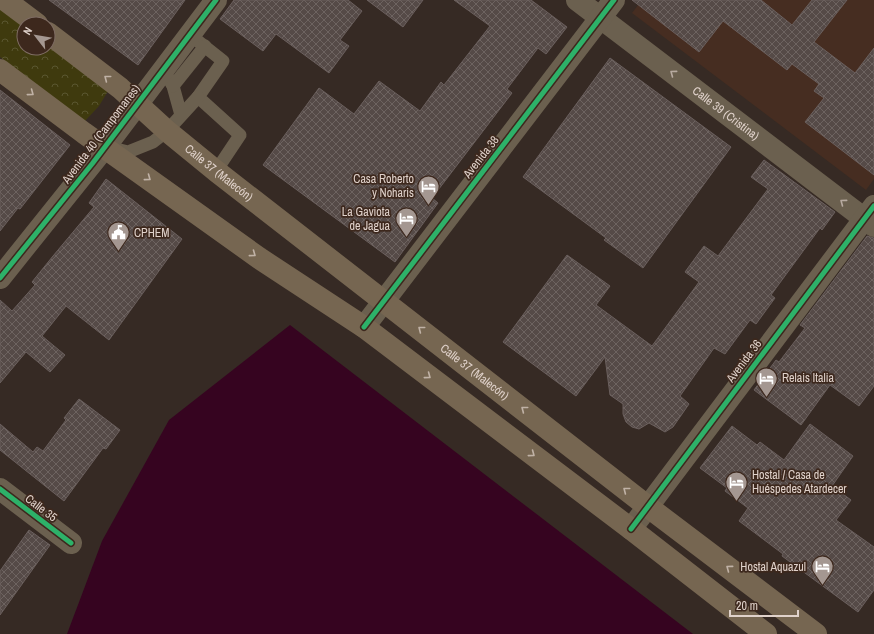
<svg xmlns="http://www.w3.org/2000/svg" width="874" height="634" viewBox="0 0 874 634" font-family="'Archivo Narrow',sans-serif">
  <style>
    .built { fill: #462d21 }
    .park { fill: url(#park-crowns) }
    .water { fill: #360420 }
    .building { fill: url(#building-cross-hatch); stroke: #6a5f5d }
    .lines { fill: none; stroke-linecap: round; stroke-linejoin: round }
    .service { stroke: #6b604f; stroke-width: 13 }
    .minor { stroke: #6b604f; stroke-width: 22 }
    .tertiary { stroke: #6b604f; stroke-width: 22 }
    .primary { stroke: #766651; stroke-width: 22 }
    .cycleway-casing { stroke: #3d281d; stroke-width: 8 }
    .cycleway { stroke: #2db169; stroke-width: 5 }
    .oneway { stroke: #b7aaa0 }
    .oneway2 { stroke: #c0b2a6 }
    .labels { text-anchor: middle; dominant-baseline: central; stroke-width: 3.5; stroke-linejoin: round; paint-order: stroke }
    .street-label { font-size: 12px; fill: #e0d2cb; stroke: #3d281d }
    .poi-label { font-size: 12px; fill: #e0d2cb; stroke: #3d281d; text-anchor: end }
  </style>
  <defs>
    <pattern id="park-crowns" width="20" height="18" patternUnits="userSpaceOnUse"><rect width="20" height="18" fill="#3f3a0e"/><path d="M2 6a3 3 0 1 1 6 0M12 15a3 3 0 1 1 6 0" fill="none" stroke="#5a5630"/></pattern>
    <pattern id="building-cross-hatch" width="8" height="8" patternUnits="userSpaceOnUse"><rect width="8" height="8" fill="#554a47"/><path d="M0 0l8 8M0 8l8-8" fill="none" stroke="#6d6360"/></pattern>
  </defs>
  <rect width="100%" height="100%" fill="#362a24"/>
  <!-- built -->
  <path class="built" d="M642,0H874V179L866,190L632,13Z"/>
  <!-- park -->
  <path class="park" d="M0,8L24,26V48H48V45L108,91L99,106L85,121L0,57Z"/>
  <!-- water -->
  <path class="water" d="M290,325L693,634H67L102,541L169,420Z"/>
  <!-- building -->
  <g class="building">
    <path d="M49,0H185L138,65Z"/>
    <path d="M234,0H348L362,11L340,40L349,46L329,73L276,34L263,51L220,19Z"/>
    <path d="M367,0H423L403,27Z"/>
    <path d="M454,0H531L567,27L546,54L538,48L507,89L512,93L432,198L438,203L395,262L263,165L319,88L354,114L379,81L420,111L441,82L444,85L490,26Z"/>
    <path d="M632,0H761L792,25L812,0H847L814,42L855,73L874,48V175L805,122L824,98L814,91L819,84L792,64L787,70L723,21L699,52Z"/>
    <path d="M610,58L731,147L643,268L604,240L606,238L523,177Z"/>
    <path d="M0,90L70,145L20,209L18,208L0,231Z"/>
    <path d="M764,160L835,212L822,230L820,228L771,295L775,298L756,324L750,320L725,354L714,348L680,396L689,404L673,427L665,432L649,423L639,429L632,427L626,422L623,414V404L610,395L605,357L576,396L503,342L567,255L610,286L596,305L652,346L699,282L685,272L704,246L718,256L768,189L751,177Z"/>
    <path d="M106,179L182,239L109,340L66,306L42,336L65,355L50,372L26,352L0,383V300L12,311L35,285L32,282L53,256L94,207L89,203Z"/>
    <path d="M867,236L874,238V386L859,406L830,385L801,425L754,390L776,360L779,362L805,328L800,325Z"/>
    <path d="M79,399L120,430L106,449L103,448L64,501L0,450V424L33,452L37,447L43,451L66,420L64,418Z"/>
    <path d="M810,424L853,456L832,486L851,500L836,520L874,547V590L858,612L782,556L783,554L739,521L748,508L725,491L727,488L700,468L732,426L757,445L760,442L784,460Z"/>
    <path d="M29,530L50,545L0,615V571Z"/>
  </g>
  <g class="lines">
    <!-- service -->
    <g class="service">
      <path d="M189,34L223,61L198,97L240,135L216,171"/>
      <path d="M169,79L173,86L181,115"/>
      <path d="M173,86L205,46"/>
      <path d="M112,148L128,152L153,142L167,131L198,97"/>
    </g>
    <!-- minor -->
    <g class="minor">
      <path id="s1" d="M577,0L874,226"/>
      <path d="M0,278L105,147"/>
      <path d="M364,327L614,0"/>
      <path d="M0,489L71,543"/>
      <path d="M631,529L874,206"/>
    </g>
    <!-- tertiary -->
    <path class="tertiary" d="M105,147L216,0"/>
    <!-- primary -->
    <g class="primary">
      <path d="M5,0L37,24"/>
      <path id="s2" d="M48,33L120,88L167,131L216,171L647,506L816,634"/>
      <path d="M0,70L84,133L259,258L364,327L631,529L766,634"/>
    </g>
    <defs>
      <g id="cycleway">
        <path d="M0,278L92,164L216,0"/>
        <path d="M364,327L614,0"/>
        <path d="M0,489L71,543"/>
        <path d="M631,529L874,206"/>
      </g>
    </defs>
    <!-- cycleway casing -->
    <use href="#cycleway" class="cycleway-casing"/>
    <!-- cycleway -->
    <use href="#cycleway" class="cycleway"/>
  </g>
  <!-- one-way arrows -->
  <defs><path id="oneway-chevron" d="M-2-3.5L2.5 0L-2 3.5" fill="none" stroke-width="1.6" stroke-linecap="round" stroke-linejoin="round"/></defs>
  <g class="oneway">
    <use href="#oneway-chevron" transform="translate(673 73) rotate(-143)"/>
    <use href="#oneway-chevron" transform="translate(843 202) rotate(-143)"/>
  </g>
  <g class="oneway2">
    <use href="#oneway-chevron" transform="translate(107 78) rotate(-142)"/>
    <use href="#oneway-chevron" transform="translate(31 93) rotate(37)"/>
    <use href="#oneway-chevron" transform="translate(148 178) rotate(36)"/>
    <use href="#oneway-chevron" transform="translate(253 254) rotate(36)"/>
    <use href="#oneway-chevron" transform="translate(421 329) rotate(-142)"/>
    <use href="#oneway-chevron" transform="translate(428 376) rotate(37)"/>
    <use href="#oneway-chevron" transform="translate(524 409) rotate(-142)"/>
    <use href="#oneway-chevron" transform="translate(532 454) rotate(37)"/>
    <use href="#oneway-chevron" transform="translate(626 490) rotate(-142)"/>
    <use href="#oneway-chevron" transform="translate(729 568) rotate(-143)"/>
  </g>
  <!-- icons -->
  <defs>
    <symbol id="hotel-pin" viewBox="-11 -11 22 30"><path d="M0 17L-7.5 6A9.5 9.5 0 1 1 7.5 6Z" fill="#a49791" stroke="#3d281d"/><path d="M-6-4.5h1.5V1H6V5H4.5V3h-9V5H-6ZM-4 0a1.8 1.8 0 1 1 3.6 0ZM.5 0V-2.5h3Q6-2.5 6 0Z" fill="#fff"/></symbol>
    <symbol id="civic-pin" viewBox="-11 -11 22 30"><path d="M0 17L-7.5 6A9.5 9.5 0 1 1 7.5 6Z" fill="#a49791" stroke="#3d281d"/><path d="M-.6-6.5H3V-4.5H.6V-3L4-1V1h2V6H-6V1h2V-1L-.6-3ZM-1.2 2.5V6h2.4V2.5Z" fill="#fff"/></symbol>
  </defs>
  <g fill-rule="evenodd">
    <use href="#hotel-pin" x="416" y="174" width="25" height="34"/>
    <use href="#hotel-pin" x="394" y="206" width="25" height="34"/>
    <use href="#civic-pin" x="106" y="220" width="25" height="34"/>
    <use href="#hotel-pin" x="754" y="366" width="25" height="34"/>
    <use href="#hotel-pin" x="724" y="470" width="25" height="34"/>
    <use href="#hotel-pin" x="810" y="554" width="25" height="34"/>
  </g>
  <g class="labels">
    <!-- street labels -->
    <g class="street-label">
      <text stroke="none"><textPath href="#s1" startOffset="187">Calle 39 (Cristina)</textPath></text>
      <text transform="translate(101 134) rotate(-53)">Avenida 40 (Campomanes)</text>
      <text transform="translate(481 157) rotate(-52)">Avenida 38</text>
      <text stroke="none"><textPath href="#s2" startOffset="221">Calle 37 (Malecón)</textPath></text>
      <text transform="translate(744 361) rotate(-53)">Avenida 36</text>
      <text stroke="none"><textPath href="#s2" startOffset="545">Calle 37 (Malecón)</textPath></text>
      <text transform="translate(41 508) rotate(37)">Calle 35</text>
    </g>
    <!-- poi labels -->
    <g class="poi-label">
      <text x="414" y="179">Casa Roberto<tspan x="414" dy="14">y Noharis</tspan></text>
      <text x="390" y="212">La Gaviota<tspan x="390" dy="14">de Jagua</tspan></text>
      <text x="134" y="233" text-anchor="start">CPHEM</text>
      <text x="782" y="378" text-anchor="start">Relais Italia</text>
      <text x="752" y="475" text-anchor="start">Hostal / Casa de<tspan x="752" dy="14">Huéspedes Atardecer</tspan></text>
      <text x="806" y="567">Hostal Aquazul</text>
    </g>
  </g>
  <!-- north arrow -->
  <g transform="translate(36 36) rotate(301)"><circle r="19" fill="#3d281d" stroke="#7e6c63"/>
  <path d="M0-3L7 15L0 10L-7 15Z" fill="#a49791"/>
  <text y="-6" font-size="11" font-weight="bold" text-anchor="middle" fill="#e0d2cb">N</text>
  </g>
  <!-- scale -->
  <path d="M730 610v6h68v-6" fill="none" stroke="#e0d2cb" stroke-width="2"/>
  <text x="736" y="610" font-size="12" fill="#e0d2cb" stroke="#3d281d" stroke-width="3" paint-order="stroke">20 m</text>
</svg>
